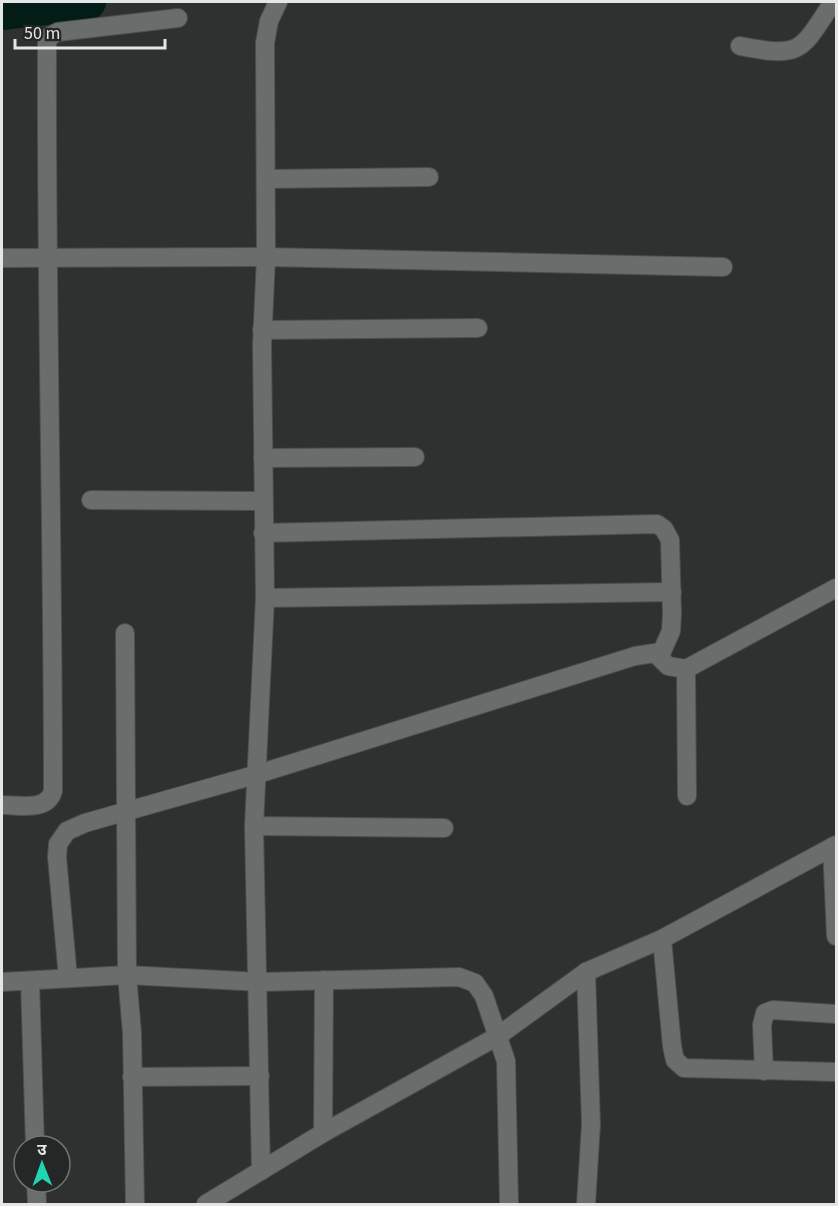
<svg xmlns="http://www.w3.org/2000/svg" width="838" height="1206" viewBox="0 0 838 1206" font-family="'Source Sans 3','Noto Sans Devanagari',sans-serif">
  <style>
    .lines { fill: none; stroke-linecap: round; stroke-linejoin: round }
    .river { stroke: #031d16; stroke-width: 36 }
    .minor-casing { stroke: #4c4f4e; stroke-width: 20 }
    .minor { stroke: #696d6c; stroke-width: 18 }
  </style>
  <rect width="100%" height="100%" fill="#2e3130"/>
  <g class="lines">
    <!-- river -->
    <path class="river" d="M2,12L88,2"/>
    <defs>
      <g id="minor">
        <path d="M740,46C802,58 800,52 833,2"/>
        <path d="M266,179L429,177"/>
        <path d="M2,258L266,257L723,267"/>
        <path d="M262,330L478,328"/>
        <path d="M263,458L415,457"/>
        <path d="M91,500L263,501"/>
        <path d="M263,533L657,524L664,529L670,540L672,614L671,631L660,656"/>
        <path d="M265,598L672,592"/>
        <path d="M125,633L127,975L132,1033L135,1204"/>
        <path d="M686,669L687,796"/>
        <path d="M2,805C19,805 47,812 53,791C53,542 46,293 47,43L50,36L58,32L178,18"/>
        <path d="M254,826L444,828"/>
        <path d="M832,847L836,936"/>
        <path d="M662,939L672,1046L675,1060L684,1068L836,1072"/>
        <path d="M68,978L57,857L58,844L67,831L85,823L258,774L635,656L655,653L668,666L686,669L836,588"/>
        <path d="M30,981L35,1146"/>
        <path d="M2,982L127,975L260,982L459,977L475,983L484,996L506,1061L509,1204"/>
        <path d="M764,1071L762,1025L765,1013L773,1010L836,1014"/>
        <path d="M132,1077L260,1076"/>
        <path d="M323,1133L324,980"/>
        <path d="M261,1171L254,826L265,598L262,345L266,257L265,43L269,21L278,2"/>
        <path d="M36,1182L37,1204"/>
        <path d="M206,1204L323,1133L498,1036L586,972L662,939L836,845"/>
        <path d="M586,1204L591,1124L586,972"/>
      </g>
    </defs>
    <!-- minor casing -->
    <use href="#minor" class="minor-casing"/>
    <!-- minor -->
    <use href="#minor" class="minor"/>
  </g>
  <!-- border -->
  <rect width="838" height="1206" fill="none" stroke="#e5e7e6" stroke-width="6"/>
  <!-- north arrow -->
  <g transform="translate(42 1164) rotate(359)"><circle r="28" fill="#242726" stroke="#717473" stroke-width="1.5"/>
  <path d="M0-4.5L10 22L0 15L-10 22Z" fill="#20d5b0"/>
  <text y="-9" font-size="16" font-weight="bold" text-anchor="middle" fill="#e5e7e6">उ</text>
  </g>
  <!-- scale -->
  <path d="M15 39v9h150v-9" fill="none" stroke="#e5e7e6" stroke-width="3"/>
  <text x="24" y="39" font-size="18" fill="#e5e7e6" stroke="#242726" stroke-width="4.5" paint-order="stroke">50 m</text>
</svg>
